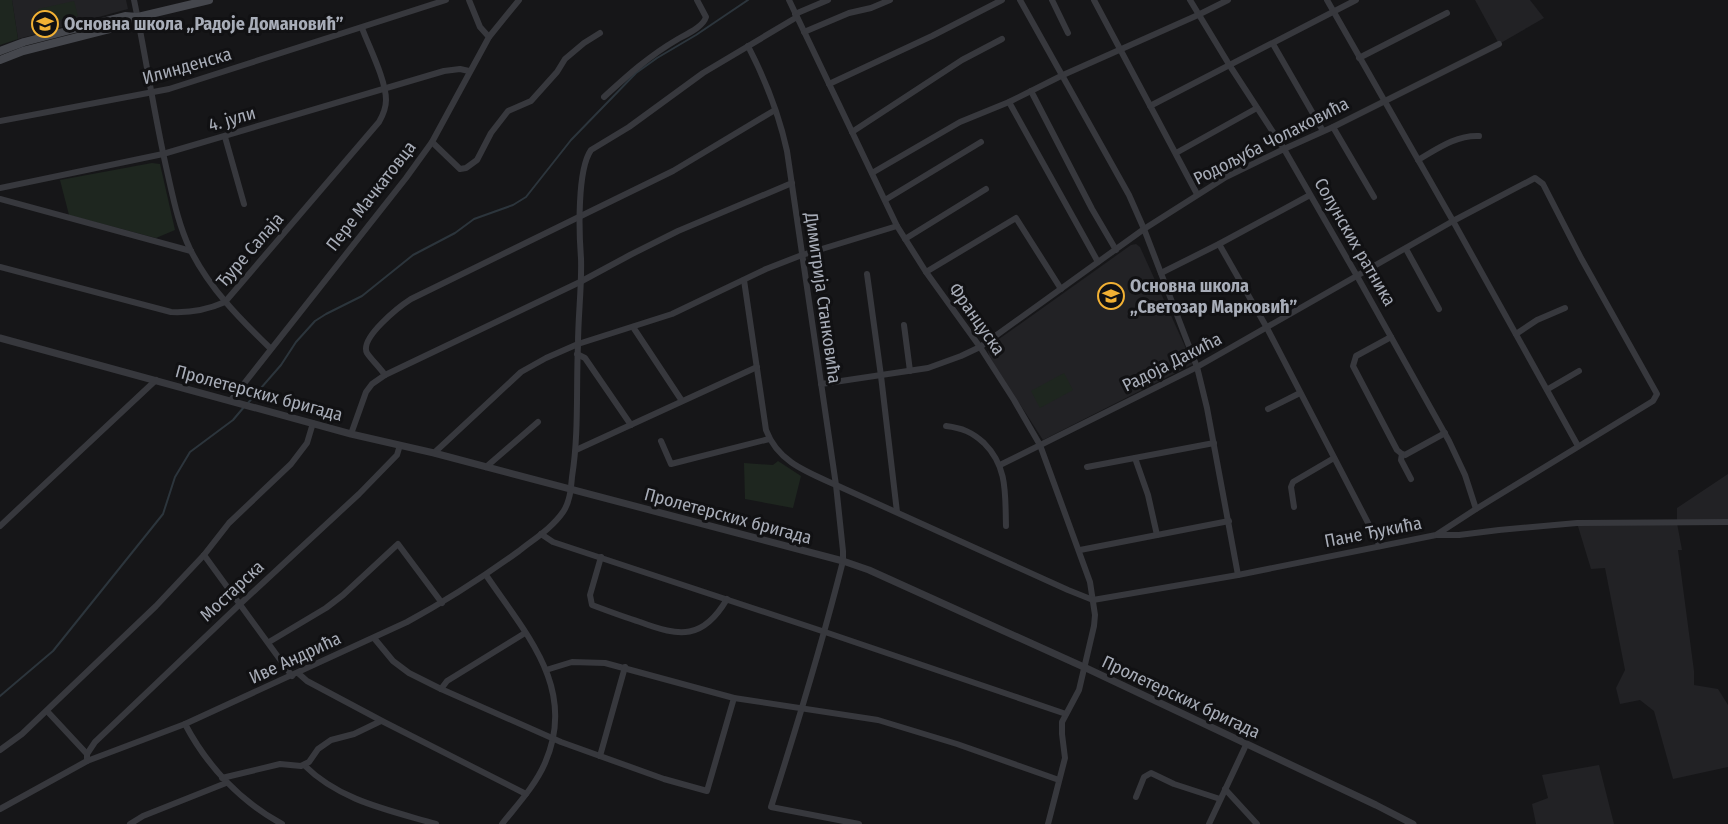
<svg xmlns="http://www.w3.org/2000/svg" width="1728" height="824" viewBox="0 0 1728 824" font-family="'Fira Sans Condensed',sans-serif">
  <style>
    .built { fill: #222225 }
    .green { fill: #1e261f }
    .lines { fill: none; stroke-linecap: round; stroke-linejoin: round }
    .stream { stroke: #2c353c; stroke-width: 2 }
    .minor { stroke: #37383d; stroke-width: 6 }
    .tertiary { stroke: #37383d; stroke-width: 7 }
    .secondary { stroke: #45474d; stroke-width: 8 }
    .labels { text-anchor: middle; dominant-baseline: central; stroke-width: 6; stroke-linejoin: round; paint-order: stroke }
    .poi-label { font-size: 18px; font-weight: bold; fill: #a8adb8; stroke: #111113; text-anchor: start }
    .street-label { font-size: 18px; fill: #a8adb8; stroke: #111113 }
  </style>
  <rect width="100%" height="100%" fill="#161618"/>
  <!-- built -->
  <g class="built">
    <path d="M12,0H126L128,9L18,39Z"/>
    <path d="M1475,0H1530L1544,18L1499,44Z"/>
    <path d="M1136,244L1140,247L1193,364L1043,440L989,356L988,350L992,344L1131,245Z"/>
    <path d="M1728,474V522L1677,523L1682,550H1678L1694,671V685L1718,689L1728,705V767L1673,779L1654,711L1640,700L1620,704L1616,688L1625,670L1605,568L1591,569L1577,523L1677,522V508Z"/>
    <path d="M1599,765L1614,824H1536L1532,804L1548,798L1542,775Z"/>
  </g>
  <!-- green -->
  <g class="green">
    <path d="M0,0H12L18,39L0,45Z"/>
    <path d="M74,1L78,16L41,25L38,9Z"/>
    <path d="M152,163L160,164L175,230L156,238L152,237L69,215L60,180Z"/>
    <path d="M1064,373L1073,390L1040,408L1031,391Z"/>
    <path d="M778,461L801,476L793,508L745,499L744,463L773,465Z"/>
  </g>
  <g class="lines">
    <!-- stream -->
    <g class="stream">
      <path d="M248,403L281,365L296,342L315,321L326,314L362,296L413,255L455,233L474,219L513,205L526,197L571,140L636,73L657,58L696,35L748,0"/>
      <path d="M0,696L53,651L163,514L175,477L190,452L233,420L244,407"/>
    </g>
    <!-- minor -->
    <g class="minor">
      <path d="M134,0C146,57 154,114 167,171C173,197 178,224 190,249C209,288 240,319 270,348"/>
      <path d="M469,0L480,27L489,37"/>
      <path d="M789,0L897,226L926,272L980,347L1014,400L1040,445L1090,582L1095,615L1094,626L1079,690L1062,722V734L1065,758L1048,824"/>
      <path d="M1020,0L1129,195L1144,229L1197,367L1207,408L1238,575"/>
      <path d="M1052,0L1068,33"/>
      <path d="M1094,0L1197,194"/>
      <path d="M1190,0L1230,66L1284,149L1357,276L1449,441L1465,475L1476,509"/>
      <path d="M1327,0L1453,221L1578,446"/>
      <path d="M795,14L828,0"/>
      <path d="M804,32L849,13L871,8L890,0"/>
      <path d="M1273,44L1323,131"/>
      <path d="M748,46C765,79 779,114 787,151L836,485L843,551V561C822,644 797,726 771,807L859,824"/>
      <path d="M1359,58L1447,13"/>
      <path d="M829,84L932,36L1002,0"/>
      <path d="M1031,91L1092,209L1116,250"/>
      <path d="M604,97C628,75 649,56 678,39C687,34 703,27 706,17L697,0"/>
      <path d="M1009,102L1098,262"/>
      <path d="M1150,106L1356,0"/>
      <path d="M0,121L169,89L446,0"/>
      <path d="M1333,127L1374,197"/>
      <path d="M852,132L962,60L1002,39"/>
      <path d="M225,137L244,204"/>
      <path d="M432,142L460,169L466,168L477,160L491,133L508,111L531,101L557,72L565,59L584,43L600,33"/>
      <path d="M1176,153L1257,108"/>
      <path d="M1418,160C1437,149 1456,135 1479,136"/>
      <path d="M872,173L960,122L1009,102L1063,75L1198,15L1228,0"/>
      <path d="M0,188L163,154L444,71L460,69L469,71"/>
      <path d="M0,199L191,251"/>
      <path d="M885,200L981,142"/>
      <path d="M905,239L986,189"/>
      <path d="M1219,244L1267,328L1380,546"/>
      <path d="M1406,249L1439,309"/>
      <path d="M0,267L171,312C191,313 207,310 225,302L379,122C383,115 386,108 386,100C386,80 369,47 362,28"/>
      <path d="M926,272L1016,218L1061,289"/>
      <path d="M1161,273L1219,244L1310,195"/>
      <path d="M867,274L881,376L897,512"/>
      <path d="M744,280L766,430C778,462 807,472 836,485L1068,590L1093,600L1238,575L1436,535L1476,509L1653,401L1657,394L1581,258L1543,184L1535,178L1453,221L1197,367L1000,465"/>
      <path d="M904,325L910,371"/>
      <path d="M633,327L682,401"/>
      <path d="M1516,334L1537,320L1565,308"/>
      <path d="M1391,337L1356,356L1353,366L1397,450L1402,454L1405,455L1445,433"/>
      <path d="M577,354L585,358L631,425"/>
      <path d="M385,375C380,368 370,358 367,353C359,338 400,306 411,299L673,171L775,110"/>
      <path d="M821,384L928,368L961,356L980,347L1144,229L1226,177L1284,149L1333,127L1499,44"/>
      <path d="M1548,389L1579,371"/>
      <path d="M231,400L406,178L432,142L489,37L519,0"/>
      <path d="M1268,409L1300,393"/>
      <path d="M946,426C962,428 972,432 984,443C1008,467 1005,494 1006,526"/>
      <path d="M351,434L366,392L372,384L385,375L580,282L630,255L678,231L792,183"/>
      <path d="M661,441L671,464L769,439"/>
      <path d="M576,450L757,367"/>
      <path d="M434,453L521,372L546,358L578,344L672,314L766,269L802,255L897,226"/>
      <path d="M1402,454L1401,460L1411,479"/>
      <path d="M1135,458L1148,495L1157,535"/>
      <path d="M486,467L538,422"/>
      <path d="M1087,467L1214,443"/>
      <path d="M1294,507L1291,487L1293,482L1334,458"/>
      <path d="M0,526L156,380"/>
      <path d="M541,534L553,542L825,632L1066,714"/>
      <path d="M1437,535H1459L1499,530L1577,523L1728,522"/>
      <path d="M1080,550L1229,521"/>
      <path d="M204,555L292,676"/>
      <path d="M601,557L590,595L592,605C608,611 624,617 640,622C680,637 703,640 727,599"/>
      <path d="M486,575C525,633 578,688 545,763C535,786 517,805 502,824"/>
      <path d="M374,638L393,661L409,673L441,689L561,742L664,779L707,791L734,698"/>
      <path d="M269,642L326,608L343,595L398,544L442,603"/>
      <path d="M546,670L572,662L605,663L734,698L878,720L957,744L1059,780"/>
      <path d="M298,673L307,681L384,722L526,794"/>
      <path d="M441,689L447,681L525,633"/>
      <path d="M47,711L87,754"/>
      <path d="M185,724C207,766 241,802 282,824"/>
      <path d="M0,750L22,734L156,606L204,555L229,523L291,464L307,443L313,423"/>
      <path d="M600,756L625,667"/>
      <path d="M87,761V754L95,742L240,604L359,494L397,455L400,445"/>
      <path d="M304,765C340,801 389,810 436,824"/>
      <path d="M222,778L280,764L301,766L309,762L318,749L331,740L354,734L381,721"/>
      <path d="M1225,789L1257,824"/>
      <path d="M1136,797L1144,777L1151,773L1174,784L1220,799"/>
      <path d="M0,809L87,761L185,724L407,622C446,601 483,577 519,551C534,539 552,528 563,512C570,502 571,488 572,477C579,433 576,389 578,344C578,316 582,286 581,258C579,233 577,170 591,150L629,127L703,73L797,17"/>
      <path d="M130,824L143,816L226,783"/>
      <path d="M1209,824L1246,745"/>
    </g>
    <!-- tertiary -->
    <path class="tertiary" d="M0,338L351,434L434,453L843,561L869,570L1086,668L1376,805L1413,824"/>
    <!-- secondary -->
    <g class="secondary">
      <path d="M0,51L24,42L125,16L138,17L209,0"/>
      <path d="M0,60L23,51L129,24L138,17"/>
    </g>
  </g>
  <!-- icons -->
  <defs>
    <symbol id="school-ring" viewBox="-11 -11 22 22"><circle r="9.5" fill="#111113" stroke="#f2b134" stroke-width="1.5"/><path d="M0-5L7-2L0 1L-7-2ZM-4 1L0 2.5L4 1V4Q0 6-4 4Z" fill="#f2b134"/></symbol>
  </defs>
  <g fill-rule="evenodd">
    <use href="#school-ring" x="30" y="9" width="30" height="30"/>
    <use href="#school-ring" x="1096" y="281" width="30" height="30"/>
  </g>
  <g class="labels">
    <!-- poi labels -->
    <g class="poi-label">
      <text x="64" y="24">Основна школа „Радоје Домановић”</text>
      <text x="1130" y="286">Основна школа<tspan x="1130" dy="21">„Светозар Марковић”</tspan></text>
    </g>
    <!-- street labels -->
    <g class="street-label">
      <text transform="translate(187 66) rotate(-16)">Илинденска</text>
      <text transform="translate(232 119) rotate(-16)">4. јули</text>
      <text transform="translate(1271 141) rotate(-27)">Родољуба Чолаковића</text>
      <text transform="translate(371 196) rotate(-52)">Пере Мачкатовца</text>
      <text transform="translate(1355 242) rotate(60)">Солунских ратника</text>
      <text transform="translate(250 250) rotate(-49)">Ђуре Салаја</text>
      <text transform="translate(823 298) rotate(82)">Димитрија Станковића</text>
      <text transform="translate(977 319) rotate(55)">Француска</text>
      <text transform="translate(1172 362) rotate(-27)">Радоја Дакића</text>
      <text transform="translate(259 393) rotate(15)">Пролетерских бригада</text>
      <text transform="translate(728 516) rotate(15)">Пролетерских бригада</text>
      <text transform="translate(1373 532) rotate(-11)">Пане Ђукића</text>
      <text transform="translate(232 591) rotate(-43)">Мостарска</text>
      <text transform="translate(295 658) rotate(-25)">Иве Андрића</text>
      <text transform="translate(1181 697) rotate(25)">Пролетерских бригада</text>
    </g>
  </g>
</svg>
